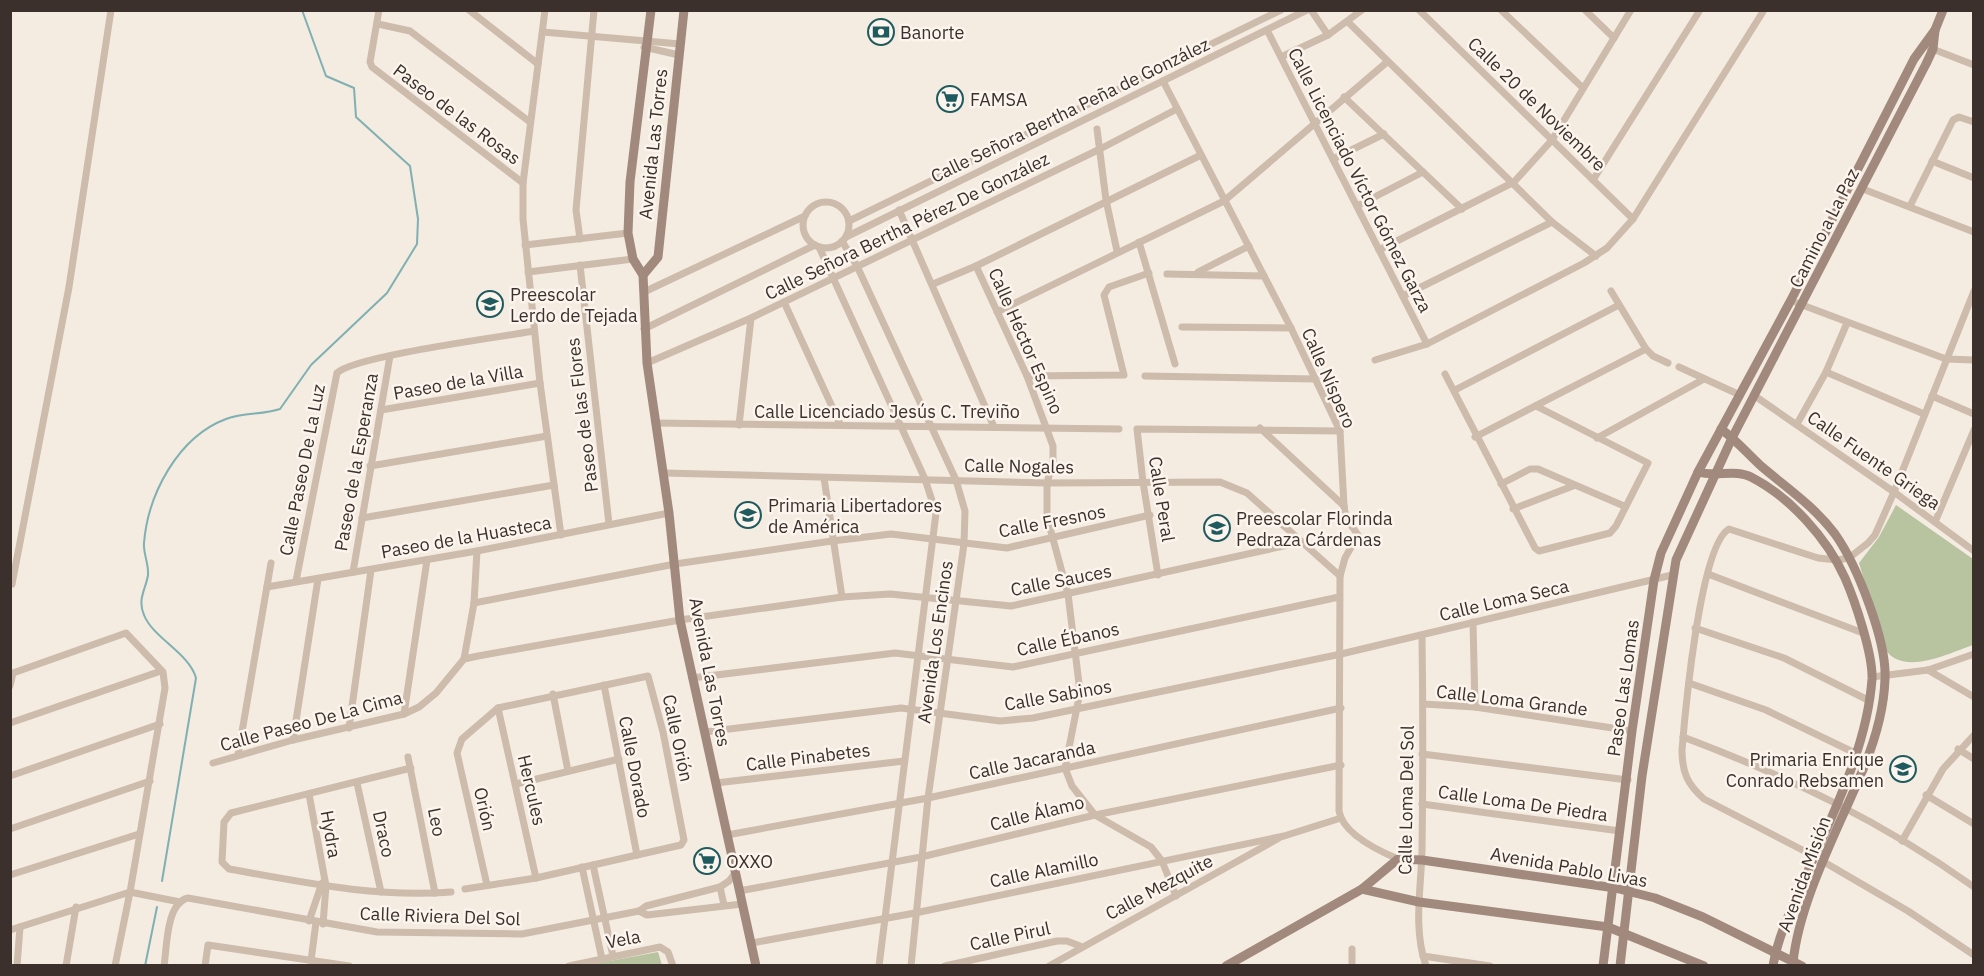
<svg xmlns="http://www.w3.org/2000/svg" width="1984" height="976" viewBox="0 0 1984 976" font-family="'IBM Plex Sans',sans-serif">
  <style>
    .green { fill: #b8c4a0 }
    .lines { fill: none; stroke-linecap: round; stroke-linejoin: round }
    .stream { stroke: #7fb0b2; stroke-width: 2 }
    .street { stroke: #cdbbac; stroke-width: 7 }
    .secondary { stroke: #a18a7d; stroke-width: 9 }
    .labels { text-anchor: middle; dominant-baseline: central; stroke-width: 5; stroke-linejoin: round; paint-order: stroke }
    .poi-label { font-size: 18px; fill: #3b302b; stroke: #fbf5ee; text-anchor: start }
    .street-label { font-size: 18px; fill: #3b302b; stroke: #fbf5ee }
  </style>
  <rect width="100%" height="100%" fill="#f4ebe1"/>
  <!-- green -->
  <g class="green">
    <path d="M1896,505L1973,559V645C1949,653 1903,677 1885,649L1859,563L1879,537Z"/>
    <path d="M658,952L662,965H588Z"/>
  </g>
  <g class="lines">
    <!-- stream -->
    <g class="stream">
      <path d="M162,881L196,678C189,653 153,638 144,615C137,599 146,589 148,575C149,564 143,553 144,543C148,494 178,437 226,419C244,412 263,415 280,409L311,365L387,293L417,244L418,219L410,166L356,117L354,88L326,76L302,10"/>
      <path d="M145,966L157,907"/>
    </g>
    <!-- street -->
    <g class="street">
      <path d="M379,10L370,62L372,67L523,183"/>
      <path d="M469,10L538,64"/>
      <path d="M545,10L523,183V219L540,383L561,535"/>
      <path d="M1311,10L1328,35"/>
      <path d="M1419,10L1633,219"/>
      <path d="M1501,10L1583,88"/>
      <path d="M1585,10L1614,38"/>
      <path d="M1348,22L1552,222L1596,256"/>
      <path d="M378,24L410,31L530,122"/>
      <path d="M1267,30L1427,344"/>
      <path d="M543,32L680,44"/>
      <path d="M644,47L679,55"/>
      <path d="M1930,48L1974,65"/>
      <path d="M1281,57L1328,35L1362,10"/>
      <path d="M1163,81L1291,328L1340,431L1344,506L1346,518L1358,535L1345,558L1340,576L1339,811C1343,834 1379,851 1398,859"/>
      <path d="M1344,97L1462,209"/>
      <path d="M1097,129L1106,200L1117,251"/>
      <path d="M1333,159L1384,134"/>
      <path d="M1932,161L1974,178"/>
      <path d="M1593,180L1700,10"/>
      <path d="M1863,189L1974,232"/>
      <circle cx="826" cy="225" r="23"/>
      <path d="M1357,206L1423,172"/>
      <path d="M1910,206L1953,120L1959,117L1974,122"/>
      <path d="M899,210L994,427"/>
      <path d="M849,221L1281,10"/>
      <path d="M846,237L1307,10"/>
      <path d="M580,239L576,210L594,10"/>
      <path d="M842,241L857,266L956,480L965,511L964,544L928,798L911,966"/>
      <path d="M1139,242L1175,364"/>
      <path d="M525,245L628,233"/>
      <path d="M819,247L925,479L936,513L879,966"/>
      <path d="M1379,250L1514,182L1552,140L1631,10"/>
      <path d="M580,265L609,524"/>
      <path d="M976,266L1027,376L1053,446V461L1047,483V517L1068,594L1080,692L1065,768L1072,786L1095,815L1151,847L1162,861L1176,896"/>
      <path d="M528,272L633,259"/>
      <path d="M1198,272L1249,246"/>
      <path d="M1167,274L1264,276"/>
      <path d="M933,284L976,266L1201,155"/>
      <path d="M1611,291L1646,349L1653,356L1668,363"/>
      <path d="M644,292L805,216"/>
      <path d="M1403,296L1552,222"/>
      <path d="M784,302L840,424"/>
      <path d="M1797,303L1946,359L1974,360"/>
      <path d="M997,312L1224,201L1387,62"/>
      <path d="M1182,327L1291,328"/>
      <path d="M644,329L815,245"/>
      <path d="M1375,360L1427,344L1584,263L1607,248L1633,219L1764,10"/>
      <path d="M647,363L751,318L1100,149L1177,109"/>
      <path d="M1679,367L1740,395"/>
      <path d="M1826,372L1924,414"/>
      <path d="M1445,374L1535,548L1539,551L1610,533L1616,526L1648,463L1536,406"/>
      <path d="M1027,376L1124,375L1104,295L1109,287L1149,273"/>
      <path d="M1145,376L1316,379"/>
      <path d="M1455,390L1619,305"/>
      <path d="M1755,396L1894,492L1974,551"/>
      <path d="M1932,396L1974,414"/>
      <path d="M381,410L540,383"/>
      <path d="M655,423L1119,429"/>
      <path d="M1797,424L1826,372L1847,323"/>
      <path d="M739,425L751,318"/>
      <path d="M1260,428L1344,506"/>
      <path d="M1475,437L1646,349"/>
      <path d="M1597,438L1704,379"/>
      <path d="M370,466L547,436"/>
      <path d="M664,473L1047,483L1220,482L1247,493L1340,576"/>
      <path d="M824,478L842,597"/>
      <path d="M1501,484L1530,469H1538L1624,506"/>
      <path d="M1513,509L1573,486"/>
      <path d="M362,518L554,485"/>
      <path d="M1935,522L1974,430"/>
      <path d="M353,572L390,356"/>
      <path d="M1708,574L1863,633"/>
      <path d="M1158,575L1143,482L1137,429L1340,431"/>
      <path d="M296,581L337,373C354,356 501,337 534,331"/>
      <path d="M12,584L69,287L111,10"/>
      <path d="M267,587L477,551L669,513"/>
      <path d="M474,603L675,564L832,541L891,534L1007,548L1150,515"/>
      <path d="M1473,622L1475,707"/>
      <path d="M1695,628L1784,658L1868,700"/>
      <path d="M1422,635C1423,707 1423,779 1422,851C1421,890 1413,928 1426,966"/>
      <path d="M464,659L474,603L477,551"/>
      <path d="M1928,670L1974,697"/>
      <path d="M1872,677L1928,670L1974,654"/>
      <path d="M692,678L895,653L1013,667L1339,597"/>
      <path d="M1689,683L1766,710L1855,753"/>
      <path d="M604,685L637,855"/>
      <path d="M10,686L13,673L126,633L163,672L165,688L130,892L180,902"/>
      <path d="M553,694L568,771"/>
      <path d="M1423,704L1475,707L1632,731"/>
      <path d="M498,708L536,878"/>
      <path d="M404,714L427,560"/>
      <path d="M10,723L161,671"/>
      <path d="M349,728L371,570"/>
      <path d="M705,732L901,708L1000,721L1033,718L1341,654L1672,575"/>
      <path d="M1683,737C1787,776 1883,822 1974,887"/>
      <path d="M293,740L318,579"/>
      <path d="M1958,749L1974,759"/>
      <path d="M1422,754L1628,780"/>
      <path d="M238,755L271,563"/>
      <path d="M408,757L435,893"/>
      <path d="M213,763L293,740L404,714L419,707L436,693L464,659L478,656L680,620L842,597L890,594L1011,606L1302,542"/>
      <path d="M411,768L231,813L224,822L222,862L229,869C302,882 376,898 451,892"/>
      <path d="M10,776L160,724"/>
      <path d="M357,783L381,892"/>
      <path d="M716,783L904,761"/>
      <path d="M516,784L619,759"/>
      <path d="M309,794L326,886L323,924"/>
      <path d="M1926,795L1974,824"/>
      <path d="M1422,804L1620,831"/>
      <path d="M10,829L150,781"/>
      <path d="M727,835L928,798L1341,708"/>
      <path d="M1902,841L1943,769L1974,735"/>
      <path d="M1814,856L1704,799C1687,784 1682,772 1682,750C1685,713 1700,545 1729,529L1818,558L1837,560L1849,558L1868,543L1875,535L1894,492L1974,291"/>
      <path d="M1824,862L1908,911L1974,955"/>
      <path d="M593,865L613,956"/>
      <path d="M582,867L602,959"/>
      <path d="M10,875L139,834"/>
      <path d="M720,887L724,905"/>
      <path d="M465,889L536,878L681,845L684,840L663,732L648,676L498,708L462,739L457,753L487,885"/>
      <path d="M739,891L921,857L1095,815L1341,765"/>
      <path d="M639,911L647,915L742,904"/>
      <path d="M309,921L322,883"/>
      <path d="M10,930L130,892L115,966"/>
      <path d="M752,943L915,913L1284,836L1341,818"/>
      <path d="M1423,956L1490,966"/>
      <path d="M311,961L316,922"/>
      <path d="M17,966L20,927"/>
      <path d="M66,966L76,907"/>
      <path d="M164,966C167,947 166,903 188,898L377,932L522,934L639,911L646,906L720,887L729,881L735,873"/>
      <path d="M205,966L208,945L349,966"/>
      <path d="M569,966L660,947L668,952L673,966"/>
      <path d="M945,966L1057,941H1067L1080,946"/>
      <path d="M1049,966L1279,838"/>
      <path d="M1352,966V949"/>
    </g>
    <!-- secondary -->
    <g class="secondary">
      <path d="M651,10L630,182L628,233L633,259L643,275L647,363L669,513L680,620L756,966"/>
      <path d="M643,275L658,257L684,10"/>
      <path d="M1721,429C1736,440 1748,454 1761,466C1787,488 1814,506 1835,534C1857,565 1887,641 1885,679C1884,708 1875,740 1864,767C1840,826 1799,900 1793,963"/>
      <path d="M1698,472C1716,477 1736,469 1751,477C1790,497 1827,538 1845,578C1855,601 1873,654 1872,679C1867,749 1831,817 1804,880C1792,907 1778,936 1773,966"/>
      <path d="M1362,889L1419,902L1608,927L1704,966"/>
      <path d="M1226,966L1362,889L1398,859L1422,860L1615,888L1655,898L1703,917L1802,966"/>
      <path d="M1603,966L1632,731L1654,580L1661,553L1698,472L1791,300L1914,59L1935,30L1943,10"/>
      <path d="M1620,966L1642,776L1676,560L1732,438L1926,64L1933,49L1935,30"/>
    </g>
  </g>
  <!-- icons -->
  <defs>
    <symbol id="bank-ring" viewBox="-11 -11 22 22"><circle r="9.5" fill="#fbf5ee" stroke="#1f5a5e" stroke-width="1.5"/><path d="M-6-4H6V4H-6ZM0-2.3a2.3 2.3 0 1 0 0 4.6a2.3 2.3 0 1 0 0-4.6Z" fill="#1f5a5e"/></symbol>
    <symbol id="supermarket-ring" viewBox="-11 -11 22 22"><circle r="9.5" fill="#fbf5ee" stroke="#1f5a5e" stroke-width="1.5"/><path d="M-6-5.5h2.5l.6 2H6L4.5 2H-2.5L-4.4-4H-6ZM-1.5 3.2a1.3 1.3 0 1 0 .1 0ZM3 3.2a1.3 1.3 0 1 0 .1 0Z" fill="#1f5a5e"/></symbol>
    <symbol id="school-ring" viewBox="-11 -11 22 22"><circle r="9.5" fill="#fbf5ee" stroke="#1f5a5e" stroke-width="1.5"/><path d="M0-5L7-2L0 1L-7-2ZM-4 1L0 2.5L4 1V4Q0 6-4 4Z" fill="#1f5a5e"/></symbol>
  </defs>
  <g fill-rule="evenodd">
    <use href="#bank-ring" x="866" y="17" width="30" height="30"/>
    <use href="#supermarket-ring" x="935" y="84" width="30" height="30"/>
    <use href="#school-ring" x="475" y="289" width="30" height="30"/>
    <use href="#school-ring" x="733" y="500" width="30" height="30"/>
    <use href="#school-ring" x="1202" y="513" width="30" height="30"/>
    <use href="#school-ring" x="1888" y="754" width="30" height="30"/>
    <use href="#supermarket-ring" x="692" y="846" width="30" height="30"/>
  </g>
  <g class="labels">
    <!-- poi labels -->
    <g class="poi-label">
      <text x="900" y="32">Banorte</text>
      <text x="970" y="99">FAMSA</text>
      <text x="510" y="294">Preescolar<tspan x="510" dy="21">Lerdo de Tejada</tspan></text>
      <text x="768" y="505">Primaria Libertadores<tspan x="768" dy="21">de América</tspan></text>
      <text x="1236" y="518">Preescolar Florinda<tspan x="1236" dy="21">Pedraza Cárdenas</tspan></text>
      <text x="1884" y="759" text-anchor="end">Primaria Enrique<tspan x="1884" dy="21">Conrado Rebsamen</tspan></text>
      <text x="726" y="861">OXXO</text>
    </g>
    <!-- street labels -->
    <g class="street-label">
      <text transform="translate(1537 104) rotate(44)">Calle 20 de Noviembre</text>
      <text transform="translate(1070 110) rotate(-26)">Calle Señora Bertha Peña de González</text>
      <text transform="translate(457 114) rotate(37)">Paseo de las Rosas</text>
      <text transform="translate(653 144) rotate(-84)">Avenida Las Torres</text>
      <text transform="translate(1360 180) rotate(63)">Calle Licenciado Víctor Gómez Garza</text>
      <text transform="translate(907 226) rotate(-26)">Calle Señora Bertha Pérez De González</text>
      <text transform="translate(1824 228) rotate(-63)">Camino a La Paz</text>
      <text transform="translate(1026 341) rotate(66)">Calle Héctor Espino</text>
      <text transform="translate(1329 378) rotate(66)">Calle Níspero</text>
      <text transform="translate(458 382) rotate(-10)">Paseo de la Villa</text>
      <text x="887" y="411">Calle Licenciado Jesús C. Treviño</text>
      <text transform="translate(582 415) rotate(-97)">Paseo de las Flores</text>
      <text transform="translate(1874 460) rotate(35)">Calle Fuente Griega</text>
      <text transform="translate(356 462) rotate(-80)">Paseo de la Esperanza</text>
      <text transform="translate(1019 466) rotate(1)">Calle Nogales</text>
      <text transform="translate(302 470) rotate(-79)">Calle Paseo De La Luz</text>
      <text transform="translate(1162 499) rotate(81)">Calle Peral</text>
      <text transform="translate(1052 521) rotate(-11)">Calle Fresnos</text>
      <text transform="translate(466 537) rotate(-10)">Paseo de la Huasteca</text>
      <text transform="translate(1061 580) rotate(-11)">Calle Sauces</text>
      <text transform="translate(1504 600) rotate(-13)">Calle Loma Seca</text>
      <text transform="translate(1068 639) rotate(-12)">Calle Ébanos</text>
      <text transform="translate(935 642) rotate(-82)">Avenida Los Encinos</text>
      <text transform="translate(710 672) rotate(79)">Avenida Las Torres</text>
      <text transform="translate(1623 688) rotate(-82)">Paseo Las Lomas</text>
      <text transform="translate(1058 695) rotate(-10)">Calle Sabinos</text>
      <text transform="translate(1512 700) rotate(7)">Calle Loma Grande</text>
      <text transform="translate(311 721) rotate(-15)">Calle Paseo De La Cima</text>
      <text transform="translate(678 738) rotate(78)">Calle Orión</text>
      <text transform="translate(808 757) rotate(-7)">Calle Pinabetes</text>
      <text transform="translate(1032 760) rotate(-12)">Calle Jacaranda</text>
      <text transform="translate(635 767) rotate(79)">Calle Dorado</text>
      <text transform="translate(532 790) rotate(77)">Hercules</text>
      <text transform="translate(1406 800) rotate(-89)">Calle Loma Del Sol</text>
      <text transform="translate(1523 803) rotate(8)">Calle Loma De Piedra</text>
      <text transform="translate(485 809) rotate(77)">Orión</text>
      <text transform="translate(1037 813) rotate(-14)">Calle Álamo</text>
      <text transform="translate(437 822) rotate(79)">Leo</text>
      <text transform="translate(331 834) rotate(80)">Hydra</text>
      <text transform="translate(384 834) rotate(78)">Draco</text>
      <text transform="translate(1569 867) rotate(10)">Avenida Pablo Livas</text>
      <text transform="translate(1044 870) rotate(-12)">Calle Alamillo</text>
      <text transform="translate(1804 874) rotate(-70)">Avenida Misión</text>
      <text transform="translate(1159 887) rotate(-28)">Calle Mezquite</text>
      <text transform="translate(440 916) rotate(2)">Calle Riviera Del Sol</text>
      <text transform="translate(1010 936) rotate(-12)">Calle Pirul</text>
      <text transform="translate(623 939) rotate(-11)">Vela</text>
    </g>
  </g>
  <!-- border -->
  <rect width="1984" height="976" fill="none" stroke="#3b302b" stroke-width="24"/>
</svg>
